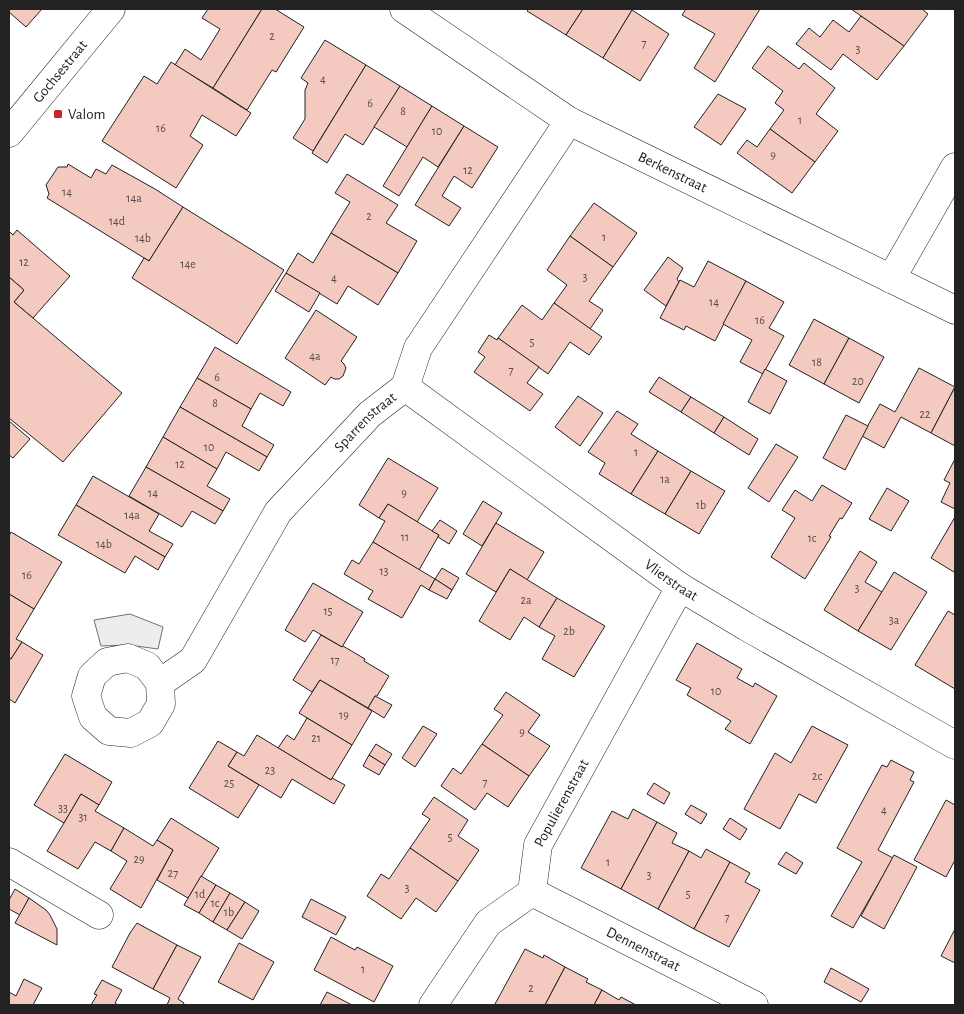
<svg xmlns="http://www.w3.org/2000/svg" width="964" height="1014" viewBox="0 0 964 1014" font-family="'Alegreya Sans',sans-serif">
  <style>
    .parking { fill: #ededed; stroke: #6f6f6f }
    .building { fill: #f3c9c0; stroke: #222 }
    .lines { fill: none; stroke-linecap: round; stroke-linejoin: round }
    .minor-casing { stroke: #222; stroke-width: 29 }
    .tertiary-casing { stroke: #222; stroke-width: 29 }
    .minor { stroke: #fff; stroke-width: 28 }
    .tertiary { stroke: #fff; stroke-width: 28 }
    .poi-dot { fill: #c62828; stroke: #fff; stroke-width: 2 }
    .labels { text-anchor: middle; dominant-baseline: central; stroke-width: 4; stroke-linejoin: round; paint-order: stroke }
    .number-label { font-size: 12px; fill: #564c4a }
    .street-label { font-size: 15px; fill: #222; stroke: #fff }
    .poi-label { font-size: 15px; fill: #222; stroke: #fff; text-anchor: start }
  </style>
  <rect width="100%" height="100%" fill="#fff"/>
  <!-- parking -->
  <path class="parking" d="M130,614L163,627L158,649L129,645L101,646L94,620Z"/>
  <!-- building -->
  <g class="building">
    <path d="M9,9H42L26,27L9,12Z"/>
    <path d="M208,9H262L213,88L175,65L185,49L201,60L220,29L202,18Z"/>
    <path d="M262,9H275L304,27L276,72L272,70L247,110L213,88Z"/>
    <path d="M529,9H583L566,35L527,11Z"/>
    <path d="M583,9H630L632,10L603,58L566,35Z"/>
    <path d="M686,9H760L715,82L694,68L715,34L682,15Z"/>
    <path d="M851,9H922L928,14L904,46Z"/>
    <path d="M632,10L669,34L640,81L603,58Z"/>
    <path d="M861,16L904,46L877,80L843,54L831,70L796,44L809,28L820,37L833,20L849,32Z"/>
    <path d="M325,40L366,65L313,151L293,138L305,119V90L308,83L301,78Z"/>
    <path d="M768,46L799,69L804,63L835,88L816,114L838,131L815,162L770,129L784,110L775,103L783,91L752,68Z"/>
    <path d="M171,62L251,113L236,136L202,115L190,136L203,145L176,188L102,141L144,76L157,84Z"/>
    <path d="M366,65L400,86L363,145L345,134L327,163L312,153Z"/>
    <path d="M400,86L432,106L407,147L374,127Z"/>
    <path d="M718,94L746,109L721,145L694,127Z"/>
    <path d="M432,106L464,126L438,167L423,157L399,196L383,186Z"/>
    <path d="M464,126L498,147L472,188L454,176L442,196L461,208L449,226L415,205Z"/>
    <path d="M770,129L815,162L792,193L737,153L747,140L757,147Z"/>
    <path d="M68,164L91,178L96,169L106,174L112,165L155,189L183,207L149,261L47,198L49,194L46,185L58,167H67Z"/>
    <path d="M347,174L398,205L386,223L417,241L398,273L331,233L350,202L335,193Z"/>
    <path d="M594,203L637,233L613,267L570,236Z"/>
    <path d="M183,207L284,270L237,344L132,278L144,258L149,261Z"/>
    <path d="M17,230L70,276L33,318L14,302L24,290L9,277V234L10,232L13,235Z"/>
    <path d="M331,233L398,273L378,305L348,286L337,304L286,273L298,253L313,263Z"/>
    <path d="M570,236L613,267L589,301L603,310L590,329L554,303L567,285L547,270Z"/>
    <path d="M668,257L683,268L677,279L679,282L666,306L644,290Z"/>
    <path d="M708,261L746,281L715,341L686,326L684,330L660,318L680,280L694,287Z"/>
    <path d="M286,273L320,293L309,312L275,291Z"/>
    <path d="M9,277L24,290L14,302L122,393L63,462L9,418Z"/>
    <path d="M746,281L784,302L769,328L784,336L763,374L740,362L752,340L723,324Z"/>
    <path d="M554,303L602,337L589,355L570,342L548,374L498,338L522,305L542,320Z"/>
    <path d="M316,310L357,337L341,361L344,364L346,368L343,376L339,379H334L331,377L325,385L285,358Z"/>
    <path d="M814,319L849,338L824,384L789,365Z"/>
    <path d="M489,335L497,340L498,338L539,367L527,383L543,394L530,411L474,372L485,357L478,352Z"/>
    <path d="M849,338L884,357L859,403L824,384Z"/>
    <path d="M215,347L291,392L283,406L260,393L251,409L197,378Z"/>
    <path d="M919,368L955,387L931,433L901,417L884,448L862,436L880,404L895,412Z"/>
    <path d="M765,369L787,381L770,414L748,402Z"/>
    <path d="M659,377L691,397L681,412L649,392Z"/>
    <path d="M197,378L251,409L242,426L274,445L267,457L180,407Z"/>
    <path d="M955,387V446L931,433Z"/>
    <path d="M578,396L603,413L580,446L555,427Z"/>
    <path d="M691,397L724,417L714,433L681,412Z"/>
    <path d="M180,407L267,457L259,471L226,452L217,469L163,437Z"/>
    <path d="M617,411L638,424L631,434L658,451L631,494L599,474L605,463L588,452Z"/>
    <path d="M846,415L868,426L845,470L823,458Z"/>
    <path d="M724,417L758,439L749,455L714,433Z"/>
    <path d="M9,421L30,439L13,458L9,455Z"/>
    <path d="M163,437L217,469L207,486L230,499L223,511L146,467Z"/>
    <path d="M776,444L798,457L769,502L748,488Z"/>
    <path d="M658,451L691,471L665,514L631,494Z"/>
    <path d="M388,458L438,488L417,522L388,504L379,518L359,505Z"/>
    <path d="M955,459V509L941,502L950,483L944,480Z"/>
    <path d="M146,467L223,511L215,524L192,511L182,527L129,496Z"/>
    <path d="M691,471L725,491L699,534L665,514Z"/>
    <path d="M93,476L159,514L149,531L173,544L165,557L76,505Z"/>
    <path d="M822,485L852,503L842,519L840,518L829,536L831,537L805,579L771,557L795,518L782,510L795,490L812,501Z"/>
    <path d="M887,488L909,501L891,531L869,519Z"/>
    <path d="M483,501L502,513L482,546L463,534Z"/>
    <path d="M388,504L439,535L419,570L373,542L385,521L379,518Z"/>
    <path d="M76,505L165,557L158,570L135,556L125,573L58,535Z"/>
    <path d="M955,517V571L954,572L931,558Z"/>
    <path d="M440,520L457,531L449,544L438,537L439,535L432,531Z"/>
    <path d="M496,523L544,552L527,580L510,569L496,592L466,574Z"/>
    <path d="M11,532L62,562L34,609L9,594V536Z"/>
    <path d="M373,542L435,579L429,590L421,585L402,618L368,599L373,591L344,574L352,560L359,564Z"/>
    <path d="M860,551L877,562L865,582L882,592L858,631L824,610Z"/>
    <path d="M442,568L459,578L452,590L435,579Z"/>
    <path d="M510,569L557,598L539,627L524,617L510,640L479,621Z"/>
    <path d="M894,572L927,592L891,650L858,631Z"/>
    <path d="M435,579L452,590L447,599L429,590Z"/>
    <path d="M313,583L363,612L342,647L313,630L305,642L285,630Z"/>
    <path d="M9,594L34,609L16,639L22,642L11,659L9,658Z"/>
    <path d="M557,598L605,626L574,677L542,659L555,636L539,627Z"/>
    <path d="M948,611L955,615V689L915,665Z"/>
    <path d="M321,635L342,647L343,646L365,659L364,661L389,676L377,696H375L368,708L320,680L312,692L293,680Z"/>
    <path d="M22,642L43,655L15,703L9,699V658L11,659Z"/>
    <path d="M697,643L742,669L737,678L753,687L755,683L777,696L750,744L725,729L731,721L687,695L691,688L676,680Z"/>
    <path d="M320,680L372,711L352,745L299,713Z"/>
    <path d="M506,692L540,715L528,732L550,746L529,776L482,744L503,715L494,709Z"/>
    <path d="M375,696L392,705L384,718L368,708Z"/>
    <path d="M307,718L352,745L331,780L278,748L287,735L294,740Z"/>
    <path d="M423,726L437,734L415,767L402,758Z"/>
    <path d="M812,726L848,745L816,803L799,794L780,829L744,809L775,753L791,763Z"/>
    <path d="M257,735L331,780L332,778L345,785L334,804L292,779L281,798L228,766L237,752L244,756Z"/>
    <path d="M218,741L237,752L228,766L259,785L238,818L189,788Z"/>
    <path d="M376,744L392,754L385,765L369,755Z"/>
    <path d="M482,744L529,776L508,807L487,793L475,810L441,786L453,768L461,774Z"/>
    <path d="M65,754L112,782L99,805L81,794L64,823L34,805Z"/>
    <path d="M369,755L385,765L379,775L363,766Z"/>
    <path d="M891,760L914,772L910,780L914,782L878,850L893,858L853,928L831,916L862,862L837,848L882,765L887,767Z"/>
    <path d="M654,783L670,793L664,804L647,794Z"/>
    <path d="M81,794L99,805L95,811L124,828L111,851L95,842L78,869L47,851L64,823Z"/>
    <path d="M434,797L468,820L458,836L479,850L458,881L410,848L430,819L422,814Z"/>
    <path d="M946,800L955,805V860L946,877L914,860Z"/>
    <path d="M691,805L707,814L701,824L685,814Z"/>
    <path d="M633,809L657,822L621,889L581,868L612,811L628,819Z"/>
    <path d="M171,818L219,848L188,898L157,880L173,850L157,840Z"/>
    <path d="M730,818L747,829L740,840L723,829Z"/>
    <path d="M657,822L677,833L672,843L689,851L658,909L621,889Z"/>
    <path d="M124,828L153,846L157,840L173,850L141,908L110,889L127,861L111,851Z"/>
    <path d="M410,848L458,881L436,912L416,898L401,919L367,896L381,874L389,879Z"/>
    <path d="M706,849L730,862L694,929L658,909L689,851L701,858Z"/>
    <path d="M786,852L803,863L796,874L778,864Z"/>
    <path d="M894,855L917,867L884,929L861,916Z"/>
    <path d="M730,862L750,873L745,882L760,890L729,947L694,929Z"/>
    <path d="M201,876L216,885L199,913L184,905Z"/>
    <path d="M216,885L230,893L213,922L199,913Z"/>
    <path d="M15,889L29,898L20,915L9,909V900Z"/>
    <path d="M230,893L245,902L227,930L213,922Z"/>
    <path d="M29,898L46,910L50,915L57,929V945L15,923Z"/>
    <path d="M311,899L346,917L336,935L302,917Z"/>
    <path d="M245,902L259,911L242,939L227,930Z"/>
    <path d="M137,923L177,945L153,989L112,967L130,933Z"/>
    <path d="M955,929V963L941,956Z"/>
    <path d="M331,937L355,950L357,947L393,966L374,1002L314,970Z"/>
    <path d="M239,943L274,962L253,1000L218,982Z"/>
    <path d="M177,945L201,957L178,999L184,1003L183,1005H167L170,998L153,989Z"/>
    <path d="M525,949L543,958L544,955L565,967L545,1005H498L495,1004Z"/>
    <path d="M565,967L588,979L586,982L602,990L594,1005H545Z"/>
    <path d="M831,968L869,989L861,1002L824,982Z"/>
    <path d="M24,979L42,988L33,1005H9V992L16,996Z"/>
    <path d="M102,980L122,990L115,1003L118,1005H91L97,995L94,994Z"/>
    <path d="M602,990L619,1000L621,997L636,1005H594Z"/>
    <path d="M327,992L352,1005H320Z"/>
  </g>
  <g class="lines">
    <defs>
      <g id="minor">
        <path id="s1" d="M404,9L569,121L955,310"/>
        <path d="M891,279L955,167"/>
        <path id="s2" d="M405,387L680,587L747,627L955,745"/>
        <path id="s3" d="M160,683L161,704L150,723L131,733L109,731L93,717L86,696L92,676L107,662L128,658L147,666L160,683L193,660L278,512L370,414L405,387L418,348L569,121"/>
        <path d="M9,862L99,915"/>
        <path id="s4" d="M532,892L754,1005"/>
        <path id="s5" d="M433,1005L488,923L532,892L538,845L680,587"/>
      </g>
      <g id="tertiary">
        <path id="s6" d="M9,133L111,9"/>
      </g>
    </defs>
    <!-- minor casing -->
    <use href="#minor" class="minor-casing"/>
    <!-- tertiary casing -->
    <use href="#tertiary" class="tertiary-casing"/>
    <!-- minor -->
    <use href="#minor" class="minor"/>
    <!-- tertiary -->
    <use href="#tertiary" class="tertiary"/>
  </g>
  <!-- markers -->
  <rect class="poi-dot" x="53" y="109" width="10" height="10" rx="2.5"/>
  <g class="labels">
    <!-- number labels -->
    <g class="number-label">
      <text x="272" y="36">2</text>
      <text x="644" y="43">7</text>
      <text x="858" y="49">3</text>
      <text x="323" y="79">4</text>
      <text x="370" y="103">6</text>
      <text x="403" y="111">8</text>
      <text x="800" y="120">1</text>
      <text x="161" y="128">16</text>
      <text x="437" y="131">10</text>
      <text x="773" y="155">9</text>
      <text x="468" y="170">12</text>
      <text x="67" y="192">14</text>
      <text x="134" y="198">14a</text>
      <text x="369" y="216">2</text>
      <text x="117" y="221">14d</text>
      <text x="604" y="237">1</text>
      <text x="143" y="238">14b</text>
      <text x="24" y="262">12</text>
      <text x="188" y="264">14e</text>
      <text x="585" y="277">3</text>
      <text x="334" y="278">4</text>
      <text x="714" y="302">14</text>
      <text x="760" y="320">16</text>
      <text x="532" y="342">5</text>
      <text x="315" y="356">4a</text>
      <text x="817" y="362">18</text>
      <text x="511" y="370">7</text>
      <text x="217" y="377">6</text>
      <text x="858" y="381">20</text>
      <text x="215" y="403">8</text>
      <text x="925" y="414">22</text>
      <text x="209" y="447">10</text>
      <text x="636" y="452">1</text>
      <text x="180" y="464">12</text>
      <text x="665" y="479">1a</text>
      <text x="153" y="493">14</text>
      <text x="404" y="493">9</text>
      <text x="701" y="505">1b</text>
      <text x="132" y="515">14a</text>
      <text x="405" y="537">11</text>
      <text x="812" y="538">1c</text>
      <text x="104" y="544">14b</text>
      <text x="384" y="571">13</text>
      <text x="27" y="575">16</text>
      <text x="857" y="588">3</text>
      <text x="526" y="600">2a</text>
      <text x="328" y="611">15</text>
      <text x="894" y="620">3a</text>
      <text x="569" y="631">2b</text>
      <text x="335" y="660">17</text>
      <text x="716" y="691">10</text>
      <text x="344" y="715">19</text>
      <text x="522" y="732">9</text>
      <text x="316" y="738">21</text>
      <text x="270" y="770">23</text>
      <text x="817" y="776">2c</text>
      <text x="485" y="782">7</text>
      <text x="229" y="783">25</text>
      <text x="63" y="808">33</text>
      <text x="884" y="810">4</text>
      <text x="83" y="817">31</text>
      <text x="450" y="837">5</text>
      <text x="139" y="859">29</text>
      <text x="608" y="862">1</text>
      <text x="173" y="873">27</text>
      <text x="649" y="875">3</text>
      <text x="407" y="888">3</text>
      <text x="200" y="894">1d</text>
      <text x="688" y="894">5</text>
      <text x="215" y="903">1c</text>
      <text x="229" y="912">1b</text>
      <text x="727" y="917">7</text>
      <text x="363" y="969">1</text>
      <text x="531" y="988">2</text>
    </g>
    <!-- street labels -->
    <g class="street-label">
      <text stroke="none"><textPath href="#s6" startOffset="80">Gochsestraat</textPath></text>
      <text stroke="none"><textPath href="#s1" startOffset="315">Berkenstraat</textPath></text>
      <text stroke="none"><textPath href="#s3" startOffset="571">Sparrenstraat</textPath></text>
      <text stroke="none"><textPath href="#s2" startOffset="329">Vlierstraat</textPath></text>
      <text stroke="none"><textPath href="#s5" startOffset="248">Populierenstraat</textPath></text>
      <text stroke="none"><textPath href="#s4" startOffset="125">Dennenstraat</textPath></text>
    </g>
    <!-- poi labels -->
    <g class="poi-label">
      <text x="68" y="114">Valom</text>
    </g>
  </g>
  <!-- border -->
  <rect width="964" height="1014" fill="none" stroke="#222222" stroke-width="20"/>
</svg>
